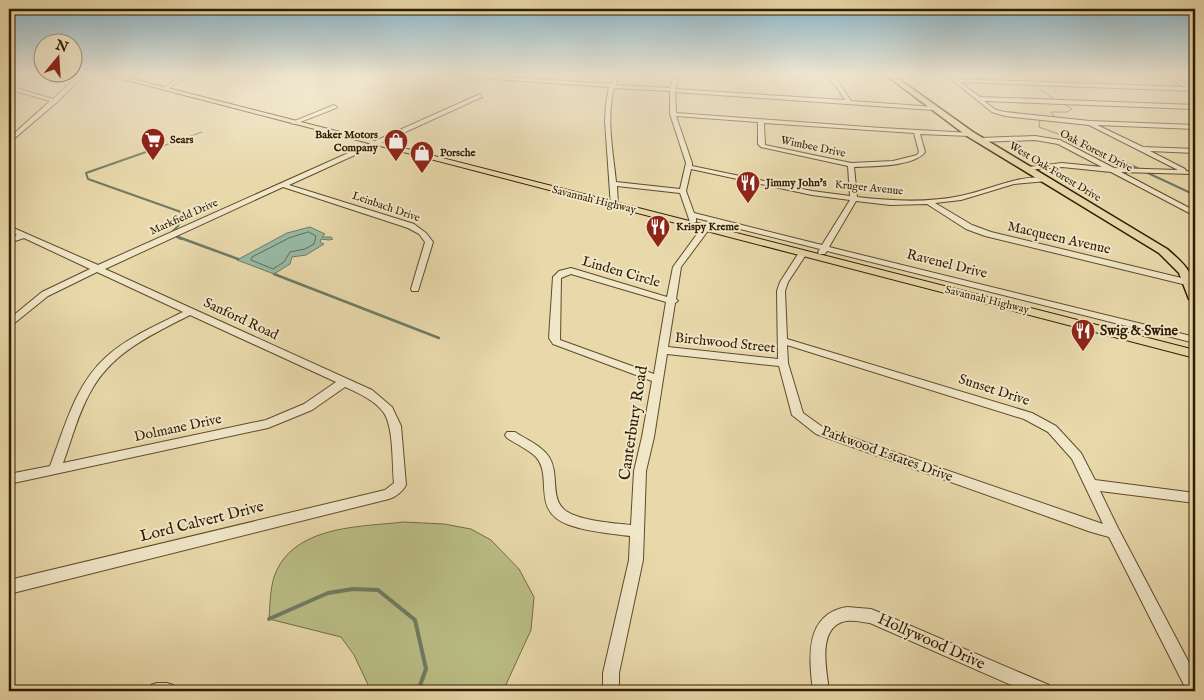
<svg xmlns="http://www.w3.org/2000/svg" width="1204" height="700" viewBox="0 0 1204 700" font-family="'IM FELL English',serif">
  <style>
    .green { fill: #babd85; stroke: #756c42 }
    .water { fill: #97baa6; stroke: #6e7b64 }
    .lines { fill: none; stroke-linecap: round; stroke-linejoin: round }
    .shore { stroke: #646b53; stroke-width: 1 }
    .stream-far3 { stroke: #6e7b64; stroke-width: 1 }
    .stream-far2 { stroke: #6e7b64; stroke-width: 2 }
    .stream-far1 { stroke: #6e7b64; stroke-width: 2.5 }
    .stream { stroke: #6e7b64; stroke-width: 4 }
    .minor-casing { stroke: #5e4b2a; stroke-width: 2 }
    .major-casing { stroke: #301c00; stroke-width: 3 }
    .highway-casing { stroke: #301c00; stroke-width: 2 }
    .minor { fill: #f0e6c8; fill-rule: evenodd }
    .major { fill: #e8d8aa; fill-rule: evenodd }
    .highway { fill: #e8d8aa; fill-rule: evenodd }
    .labels { text-anchor: middle; dominant-baseline: central; stroke-width: 4; stroke-linejoin: round; paint-order: stroke }
    .far-poi-label { font-size: 11px; font-weight: bold; fill: #301c00; stroke: #f0e6c8; text-anchor: start }
    .far-street-label { font-size: 11px; fill: #301c00; stroke: #f0e6c8 }
    .street-label { font-size: 14px; fill: #301c00; stroke: #f0e6c8 }
    .poi-label { font-size: 14px; font-weight: bold; fill: #301c00; stroke: #f0e6c8; text-anchor: start }
    .near-street-label { font-size: 16px; fill: #301c00; stroke: #f0e6c8 }
  </style>
  <rect width="100%" height="100%" fill="#e8d8aa"/>
  <filter id="stains"><feTurbulence type="fractalNoise" baseFrequency=".004" numOctaves="4"/><feColorMatrix values="0 0 0 0 .2 0 0 0 0 .09 0 0 0 0 .02 0 0 0 .5 -.17"/></filter>
  <radialGradient id="worn" r=".72"><stop offset=".6" stop-color="#630" stop-opacity="0"/><stop offset="1" stop-color="#630" stop-opacity=".3"/></radialGradient>
  <!-- green -->
  <path class="green" d="M404,522L444,524L471,529L491,540L519,569L534,597L531,630L503,691H371L354,655L341,637L269,619C270,605 270,590 274,577C292,525 360,527 404,522Z"/>
  <!-- water -->
  <path class="water" d="M310,227L325,234L322,237H331L333,239L329,240L321,239L320,242L324,244L306,255L292,257L290,264L274,274L237,260L287,233Z"/>
  <g class="lines">
    <!-- shore -->
    <path class="shore" d="M309,232L316,236L314,244L305,249L290,252L284,262L273,269L251,260L252,257L289,238Z"/>
    <!-- stream-far3 -->
    <g class="stream-far3">
      <path d="M1022,75L1031,82"/>
      <path d="M1033,84L1055,100"/>
      <path d="M1055,118L1051,112H1067L1072,109L1062,103"/>
      <path d="M1043,120L1040,119L1039,127L1094,147"/>
      <path d="M160,147L202,132"/>
    </g>
    <!-- stream-far2 -->
    <g class="stream-far2">
      <path d="M163,146L86,173L88,179L181,212L183,216L178,226L171,233"/>
      <path d="M1090,146L1195,195"/>
      <path d="M177,237L181,239"/>
    </g>
    <!-- stream-far1 -->
    <g class="stream-far1">
      <path d="M178,237L238,259"/>
      <path d="M274,274L439,338"/>
    </g>
    <!-- stream -->
    <path class="stream" d="M269,619L328,593L353,589L378,590L415,620L426,669L418,691"/>
    <defs>
      <g id="minor">
        <path d="M79,75H84L57,102L9,143V138L50,101L9,89V86L53,99Z"/>
        <path d="M184,75H189L166,90L161,89Z"/>
        <path d="M451,75H473L611,84L615,75H619L615,85L670,88L675,75H679L675,89L845,100L836,86L825,75H830L840,84L851,101L935,107V109L933,110L675,92L676,113L881,128L972,133L973,134L970,136L920,134L925,152C914,167 872,166 854,167L857,197C891,201 926,203 960,196C990,190 1018,174 1049,178L1050,179L1047,181L1014,184L961,200L935,203L972,225L991,232L1194,281L1195,283L1191,286L985,236L966,229L927,204L890,205L856,201L829,247L1195,337V343L827,251L825,254H819L818,252L820,249L696,218V222H690L680,193L617,186L618,205L611,207L605,121L606,104L609,87L453,76ZM614,88L670,91V114L686,163L680,189L616,182C613,151 606,119 614,88ZM676,116L758,122V144L761,147L848,166L850,196L812,191L692,166V163ZM764,123L914,133L919,152L917,155L893,161L851,163L765,145ZM691,169L812,195L850,200L822,245L694,213L686,191Z"/>
        <path d="M946,75H951L956,79L1186,87L1162,75H1195V77H1173L1195,88V91L960,82L980,97L1195,105V109L984,101L996,110L1005,112L1090,121L1195,125V129L1097,125L1143,147L1195,149V153L1150,151L1185,169L1186,171L1192,172V174L1121,172L1195,211V216L1111,172L1062,167L1026,170L1025,169L1028,167L1062,163L1102,167L1058,144L1035,140L980,142L977,140L980,138L1035,136L1060,140L1114,168L1178,170L1089,125L1005,116L992,112Z"/>
        <path d="M480,94L482,97L289,185L414,224L426,233L433,242L418,291H412L411,289L425,242L419,234L408,228L283,187L105,269L372,390L392,407L401,426L406,485C403,491 396,497 389,499L9,594V580L385,490L394,483C392,464 394,429 384,413C375,400 358,393 345,387L312,410L268,428L9,484V474L50,466C65,427 75,385 106,357C128,337 157,325 183,312L97,272L48,296L12,325L9,326V319L42,292L90,269L24,238L9,243V238L17,235L9,231V226L98,265ZM190,315L336,382L304,404L266,420L63,463C72,439 78,413 91,391C112,352 153,334 190,315Z"/>
        <path d="M334,105L337,107L336,108L295,124L290,123Z"/>
        <path d="M703,226H709L710,228L681,267L676,299L678,301L675,303L668,347L778,359L777,291L780,282L800,251H806L807,253L788,282L785,291L787,339L1032,413L1056,426L1081,453L1095,480L1195,493V503L1100,491L1118,528L1195,674V691H1187L1109,537L1091,532L816,434L792,415L779,366L667,354L654,437L646,471L643,560L619,673V691H603V673L629,560L630,536C612,534 570,530 556,518C536,502 551,474 536,457C528,449 516,444 507,438L505,435L507,432H515C527,440 541,445 549,457C560,474 549,499 566,511C581,521 613,523 631,525L634,471L642,437L652,381L553,344L549,338L553,277L559,271L571,268L667,297L673,267ZM571,274L666,302L654,374L560,340L561,278ZM787,345L1024,419L1048,432L1072,459L1103,524L824,428L803,413L788,363Z"/>
        <path d="M847,607L871,609L876,611L1049,685L1051,691H1025L870,623C862,622 851,619 842,622C817,631 827,672 829,691H813C809,659 804,614 847,607Z"/>
        <path d="M157,683H167L173,685L175,691H149L151,685Z"/>
      </g>
      <path id="major" d="M886,75H893L973,132L1167,249C1188,267 1195,274 1195,302L1189,299L1179,273L1159,253L967,136Z"/>
      <path id="highway" d="M107,75H117L1195,350V358Z"/>
    </defs>
    <!-- minor casing -->
    <use href="#minor" class="minor-casing"/>
    <!-- major casing -->
    <use href="#major" class="major-casing"/>
    <!-- highway casing -->
    <use href="#highway" class="highway-casing"/>
    <!-- minor -->
    <use href="#minor" class="minor"/>
    <!-- major -->
    <use href="#major" class="major"/>
    <!-- highway -->
    <use href="#highway" class="highway"/>
  </g>
  <!-- sky -->
  <linearGradient id="sky" x2="0" y2="1"><stop stop-color="#87b6ce"/><stop offset="0.43" stop-color="#f5edd9"/><stop offset="1" stop-color="#f5edd9" stop-opacity="0"/></linearGradient>
  <rect width="1204" height="173" fill="url(#sky)"/>
  <!-- icons -->
  <defs>
    <symbol id="supermarket-pin" viewBox="-11 -11 22 30"><path d="M0 17L-7.5 6A9.5 9.5 0 1 1 7.5 6Z" fill="#8f2418" stroke="#f0e6c8"/><path d="M-6-5.5h2.5l.6 2H6L4.5 2H-2.5L-4.4-4H-6ZM-1.5 3.2a1.3 1.3 0 1 0 .1 0ZM3 3.2a1.3 1.3 0 1 0 .1 0Z" fill="#fff"/></symbol>
    <symbol id="shop-pin" viewBox="-11 -11 22 30"><path d="M0 17L-7.5 6A9.5 9.5 0 1 1 7.5 6Z" fill="#8f2418" stroke="#f0e6c8"/><path d="M-5-2.5h2.3a2.7 3.5 0 0 1 5.4 0H5L5.5 6h-11ZM-1.5-2.5h3a1.5 2.3 0 0 0-3 0Z" fill="#fff"/></symbol>
    <symbol id="restaurant-pin" viewBox="-11 -11 22 30"><path d="M0 17L-7.5 6A9.5 9.5 0 1 1 7.5 6Z" fill="#8f2418" stroke="#f0e6c8"/><path d="M-5-6h1v4h1v-4h1v4h1v-4h1v5L-1.5 .5V6h-2V.5L-5-1ZM5-6V6H3V1.5H1.5Q1.5-4 5-6Z" fill="#fff"/></symbol>
  </defs>
  <g fill-rule="evenodd">
    <use href="#supermarket-pin" x="139" y="126" width="28" height="38"/>
    <use href="#shop-pin" x="382" y="127" width="28" height="38"/>
    <use href="#shop-pin" x="408" y="139" width="28" height="38"/>
    <use href="#restaurant-pin" x="734" y="169" width="28" height="38"/>
    <use href="#restaurant-pin" x="644" y="213" width="28" height="38"/>
    <use href="#restaurant-pin" x="1069" y="317" width="28" height="38"/>
  </g>
  <g class="labels">
    <!-- far-poi labels -->
    <g class="far-poi-label">
      <text x="378" y="135" text-anchor="end">Baker Motors<tspan x="378" dy="13">Company</tspan></text>
      <text x="170" y="140">Sears</text>
      <text x="440" y="153">Porsche</text>
      <text x="766" y="183">Jimmy John's</text>
      <text x="676" y="227">Krispy Kreme</text>
    </g>
    <!-- far-street labels -->
    <g class="far-street-label">
      <text transform="translate(813 147) rotate(12)">Wimbee Drive</text>
      <text transform="translate(1096 151) rotate(27)">Oak Forest Drive</text>
      <text transform="translate(1055 172) rotate(31)">West Oak Forest Drive</text>
      <text transform="translate(869 188) rotate(6)">Kruger Avenue</text>
      <text transform="translate(594 200) rotate(14)">Savannah Highway</text>
      <text transform="translate(386 207) rotate(19)">Leinbach Drive</text>
      <text transform="translate(184 217) rotate(-24)">Markfield Drive</text>
      <text transform="translate(987 300) rotate(14)">Savannah Highway</text>
    </g>
    <!-- street labels -->
    <g class="street-label">
      <text transform="translate(1059 238) rotate(13)">Macqueen Avenue</text>
      <text transform="translate(947 264) rotate(14)">Ravenel Drive</text>
      <text transform="translate(621 272) rotate(16)">Linden Circle</text>
      <text transform="translate(241 319) rotate(25)">Sanford Road</text>
      <text transform="translate(725 343) rotate(6)">Birchwood Street</text>
      <text transform="translate(994 390) rotate(18)">Sunset Drive</text>
      <text transform="translate(178 428) rotate(-12)">Dolmane Drive</text>
      <text transform="translate(887 454) rotate(20)">Parkwood Estates Drive</text>
    </g>
    <!-- poi labels -->
    <g class="poi-label">
      <text x="1100" y="331">Swig &amp; Swine</text>
    </g>
    <!-- near-street labels -->
    <g class="near-street-label">
      <text transform="translate(634 423) rotate(-81)">Canterbury Road</text>
      <text transform="translate(202 522) rotate(-14)">Lord Calvert Drive</text>
      <text transform="translate(931 642) rotate(24)">Hollywood Drive</text>
    </g>
  </g>
  <!-- margin -->
  <rect width="1204" height="700" fill="none" stroke="#e8d8aa" stroke-width="30"/>
  <rect x="10" y="10" width="1184" height="680" fill="none" stroke="#301c00" stroke-width="2.5"/>
  <rect x="15" y="15" width="1174" height="670" fill="none" stroke="#301c00"/>
  <!-- north arrow -->
  <g transform="translate(58 58) rotate(18)"><circle r="24" fill="#f0e6c8" stroke="#a39578"/>
  <path d="M0-4L9 19L0 12L-9 19Z" fill="#8f2418"/>
  <text y="-8" font-size="14" font-weight="bold" text-anchor="middle" fill="#301c00">N</text>
  </g>
  <rect width="100%" height="100%" filter="url(#stains)"/>
  <rect width="100%" height="100%" fill="url(#worn)"/>
</svg>
